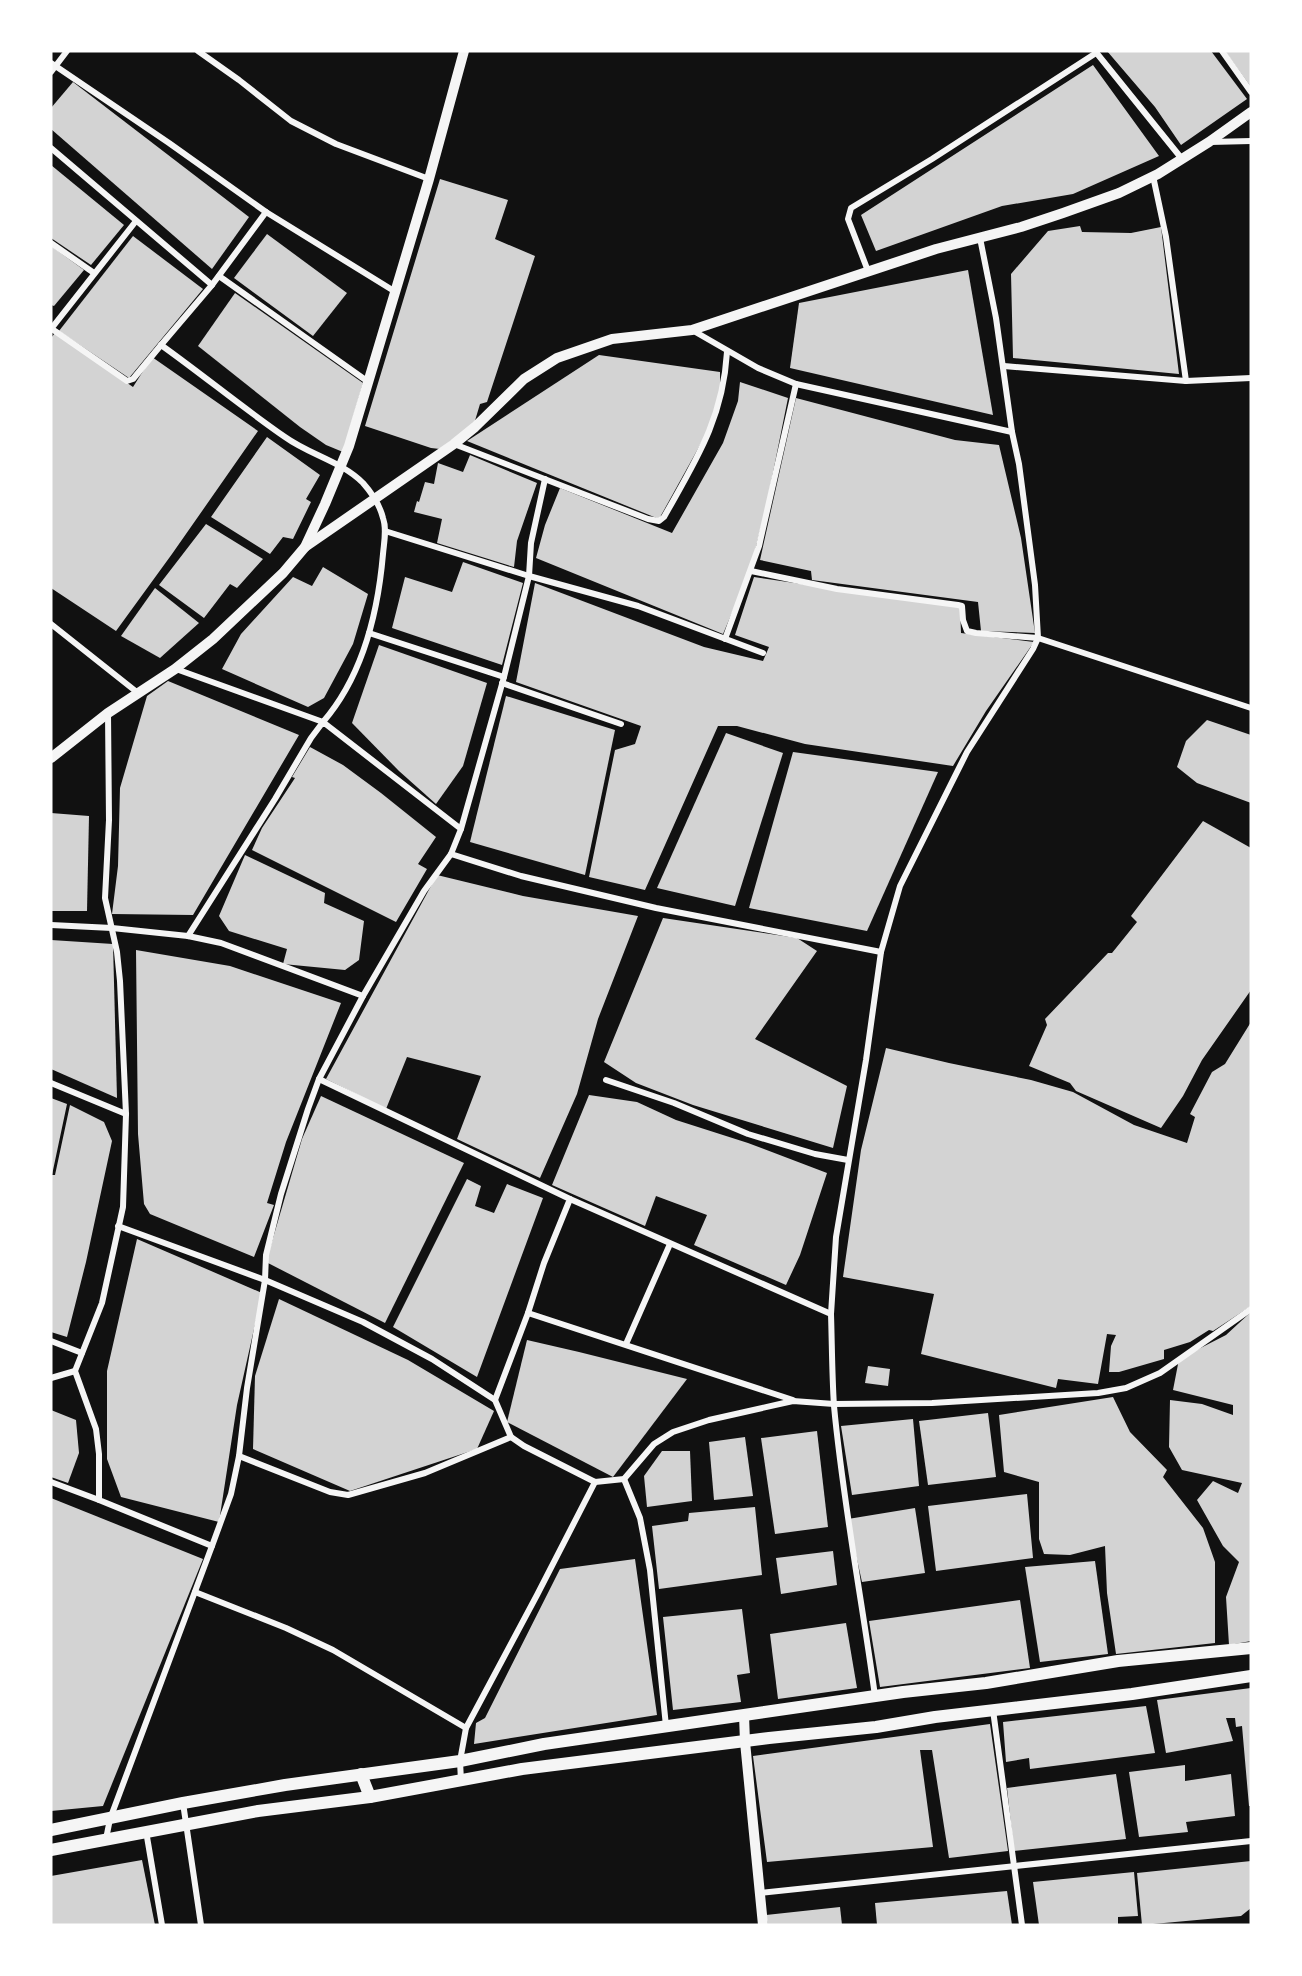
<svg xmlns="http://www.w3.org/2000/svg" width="1302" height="1976" viewBox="0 0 1302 1976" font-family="'Work Sans',sans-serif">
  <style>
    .building { fill: #d3d3d3 }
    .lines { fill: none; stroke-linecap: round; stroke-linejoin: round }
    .minor { stroke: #f5f5f5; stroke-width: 6 }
    .tertiary { stroke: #f5f5f5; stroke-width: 10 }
    .secondary { stroke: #f5f5f5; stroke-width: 12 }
  </style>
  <rect width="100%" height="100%" fill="#111"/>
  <!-- building -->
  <g class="building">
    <path d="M1107,51H1211L1247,99L1181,145L1155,107Z"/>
    <path d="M1225,51H1251V87Z"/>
    <path d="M1093,65L1159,156L1073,194L1002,206L876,251L861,215Z"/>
    <path d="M73,82L249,217L212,269L51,129V108Z"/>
    <path d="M51,165L124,225L91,265L51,238Z"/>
    <path d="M440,179L508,200L495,239L535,256L487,402L480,404L474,424L440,449L431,448L365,426Z"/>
    <path d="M1080,226L1082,232L1131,233L1161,227L1179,374L1013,358L1011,274L1048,231Z"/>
    <path d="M267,234L347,293L313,336L234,278Z"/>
    <path d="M133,236L203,289L129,378L59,331Z"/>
    <path d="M51,246L84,270L54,306L51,305Z"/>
    <path d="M968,270L993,415L790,368L799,303Z"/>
    <path d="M235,293L363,383L343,452L326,445L300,427L198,346Z"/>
    <path d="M55,333L133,387L152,357L258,431L172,554L116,631L51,588V338Z"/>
    <path d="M599,355L720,372V396L705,436L659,519L467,441Z"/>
    <path d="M740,382L788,398L766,507L750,570L723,634L536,558L545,525L560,488L672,533L723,443L738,401Z"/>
    <path d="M796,398L955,440L999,445L1021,538L1035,633L981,631L978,602L812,580L811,571L760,560Z"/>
    <path d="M267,437L320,475L306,499L311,502L293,539L283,537L270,554L211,517Z"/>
    <path d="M470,455L537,483L517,541L514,567L437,543L442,519L414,512L417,501L419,502L425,482L434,484L438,463L463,472Z"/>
    <path d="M206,524L263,559L237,588L230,584L204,618L159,585Z"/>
    <path d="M463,562L523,583L502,665L392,628L405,577L452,592Z"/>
    <path d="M323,567L368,594L353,644L324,698L308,707L222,669L241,634L293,577L312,586Z"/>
    <path d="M754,577L960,607L961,633L1034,642L986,711L953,766L805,744L737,726H718L645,890L589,877L615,750L635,744L641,726L516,682L535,583L704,647L763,661L769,647L735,635Z"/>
    <path d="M155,588L199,623L160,658L121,636Z"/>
    <path d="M379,645L487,683L463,766L436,804L399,771L352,723Z"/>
    <path d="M168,681L299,735L193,915L112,914L118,866L120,788L147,696Z"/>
    <path d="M506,696L615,730L585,875L470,842Z"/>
    <path d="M1207,720L1251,735V803L1197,783L1177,767L1186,741Z"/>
    <path d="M726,733L783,753L735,906L657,888Z"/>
    <path d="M310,747L343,765L381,793L436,837L418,864L427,869L396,922L252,850L262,828L295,778L292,777Z"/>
    <path d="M793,752L938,772L867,931L749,908Z"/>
    <path d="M51,813L89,816L87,911H51Z"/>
    <path d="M1203,821L1251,848V990L1202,1060L1183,1096L1161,1128L1076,1091L1070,1083L1029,1066L1047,1025L1045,1019L1108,953H1112L1137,922L1131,916Z"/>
    <path d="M245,855L325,893L324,903L364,921L359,960L345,970L283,964L287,949L229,931L219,916Z"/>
    <path d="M437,875L523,896L638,916L598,1019L577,1094L540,1178L457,1139L481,1076L407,1057L386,1109L326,1079Z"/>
    <path d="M663,918L797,938L817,951L755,1039L847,1086L833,1148L693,1105L636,1083L604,1062Z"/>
    <path d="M51,940L113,944L117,1098L51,1069Z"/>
    <path d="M136,950L230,966L341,1003L286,1142L267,1203L274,1205L254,1257L150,1214L144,1204L138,1134Z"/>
    <path d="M1251,1022V1306L1213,1331L1209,1330L1190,1342L1164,1350V1359L1119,1372H1109L1111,1346L1116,1335L1107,1334L1098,1384L1058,1379L1056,1388L921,1354L934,1294L843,1277L861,1150L886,1048L949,1063L1031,1080L1073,1092L1134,1125L1187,1143L1195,1117L1190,1114L1212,1072L1225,1064Z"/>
    <path d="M589,1095L637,1102L676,1120L748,1143L827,1173L800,1255L786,1285L694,1245L707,1215L656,1196L645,1226L552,1185Z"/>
    <path d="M321,1096L464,1163L385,1323L266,1262L302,1139Z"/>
    <path d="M51,1098L67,1104L52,1175H55L70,1105L104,1122L112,1141L86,1262L67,1337L51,1332Z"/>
    <path d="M467,1179L481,1186L475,1206L494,1213L507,1184L543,1198L477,1377L393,1327Z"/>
    <path d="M137,1239L262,1293L237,1405L219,1522L121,1497L107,1459V1371Z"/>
    <path d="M279,1299L408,1360L494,1411L477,1449L350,1491L253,1449L255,1376Z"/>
    <path d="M1251,1312V1641L1229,1645L1226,1597L1239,1562L1223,1546L1197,1500L1213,1481L1238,1493L1242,1483L1182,1470L1169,1447L1170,1400L1202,1404L1233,1415V1405L1173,1390L1179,1359L1226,1335Z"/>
    <path d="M527,1340L579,1352L687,1379L613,1477L507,1422Z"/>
    <path d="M868,1366L890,1369L888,1386L865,1383Z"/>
    <path d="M1113,1397L1130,1432L1167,1470L1163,1477L1203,1528L1215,1562V1643L1116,1654L1107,1593L1105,1546L1070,1555L1044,1554L1039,1539V1482L1004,1472L999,1415Z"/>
    <path d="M51,1410L76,1420L79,1453L68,1483L51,1477Z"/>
    <path d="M988,1413L996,1477L928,1485L919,1421Z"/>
    <path d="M913,1419L919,1486L852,1495L841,1426Z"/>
    <path d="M817,1431L828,1527L775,1534L761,1438Z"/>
    <path d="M745,1437L753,1496L714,1500L709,1442Z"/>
    <path d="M662,1451H690L692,1501L647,1507L644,1476Z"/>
    <path d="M1027,1494L1033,1558L936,1571L928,1506Z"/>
    <path d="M51,1498L203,1559L103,1806L51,1811Z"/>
    <path d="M755,1507L762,1575L659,1589L652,1526L688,1521L689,1513Z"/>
    <path d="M915,1508L925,1573L862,1582L848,1519Z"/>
    <path d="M833,1551L837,1585L781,1594L776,1558Z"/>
    <path d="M635,1559L657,1715L474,1744L476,1723L485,1718L560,1569Z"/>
    <path d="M1095,1561L1108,1654L1040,1662L1025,1567Z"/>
    <path d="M1020,1600L1030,1668L880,1687L869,1621Z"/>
    <path d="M742,1609L750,1673L737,1675L741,1702L673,1710L663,1617Z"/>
    <path d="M846,1623L857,1688L778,1699L770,1634Z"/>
    <path d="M1251,1688V1806H1249L1242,1726L1236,1727L1235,1718H1226L1233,1741L1166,1753L1157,1700Z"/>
    <path d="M1146,1706L1155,1753L1030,1769L1029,1758L1006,1762L1003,1722Z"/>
    <path d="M990,1724L1008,1851L949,1858L932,1750H920L933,1847L767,1862L753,1756Z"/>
    <path d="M1185,1765V1781L1231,1774L1235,1816L1186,1822L1188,1832L1139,1837L1129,1772Z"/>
    <path d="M1116,1774L1126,1839L1014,1851L1007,1788Z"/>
    <path d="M142,1860L155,1925H51V1876Z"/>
    <path d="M1251,1861V1908L1241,1916L1142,1925L1137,1873Z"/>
    <path d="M1134,1872L1138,1916L1118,1917V1925H1039L1033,1882Z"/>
    <path d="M1007,1891L1012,1925H877L875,1903Z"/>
    <path d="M840,1907L842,1925H768L766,1915Z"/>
  </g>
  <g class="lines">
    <!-- minor -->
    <g class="minor">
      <path d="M198,51L239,80L291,121L336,144L429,179"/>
      <path d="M1095,51L1182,159"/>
      <path d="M1222,51L1251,92"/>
      <path d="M51,63L169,143L266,212L394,291"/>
      <path d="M51,72L67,51"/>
      <path d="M1210,142L1251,141"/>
      <path d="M51,148L212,285L161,345C203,375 243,408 285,437C310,455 341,461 363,483C371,492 380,506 383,518C387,529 384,542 383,554C378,612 362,677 323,722L176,669"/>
      <path d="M1153,176L1166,237L1186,381"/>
      <path d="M980,238L996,318L1012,432L1019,464L1035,585L1038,638L1251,708"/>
      <path d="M51,243L94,273"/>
      <path d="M868,271L848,219L851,208L932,159L1096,53"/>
      <path d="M219,276L367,381"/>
      <path d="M212,285L266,212"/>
      <path d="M51,329L136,221"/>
      <path d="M52,329L127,381L133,379L161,345"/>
      <path d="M692,330L758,368L796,384L1012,432"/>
      <path d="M1004,366L1186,381L1251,378"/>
      <path d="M454,444L648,519L659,521L664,517C696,460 723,419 727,352"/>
      <path d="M545,479L531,543L529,576L638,606L763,653"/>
      <path d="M385,531L529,576L504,677L461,829"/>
      <path d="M751,571L837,589L958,605L962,606L963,620L967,631L976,633L1038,638L1033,649L967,752L900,886L881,952L866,1060L836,1237L831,1314"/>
      <path d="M51,624L138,693"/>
      <path d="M369,633L504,677"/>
      <path d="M725,639L759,546L796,384"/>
      <path d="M502,683L621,724"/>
      <path d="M451,854L521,876L656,908L881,952"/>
      <path d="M51,925L112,928L188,936L221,943L363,996"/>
      <path d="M188,936L275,799L311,738L323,722L461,829L451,854L424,891L363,996L319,1079L308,1109L281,1194L266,1255L265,1280L247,1388L239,1456L231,1494L212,1546"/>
      <path d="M319,1079L570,1199L544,1263L528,1313L495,1400"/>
      <path d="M606,1080L674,1103L748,1134L815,1154L848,1160"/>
      <path d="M51,1083L126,1114"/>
      <path d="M570,1199L831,1314C832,1345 832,1375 834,1406C843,1503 862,1600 875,1696"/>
      <path d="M118,1226L265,1280L363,1322L432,1359L495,1400L511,1437L524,1446L595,1482L624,1479L654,1444L673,1432L709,1420L793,1401L834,1404L932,1403L1098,1393L1126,1388L1160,1373L1251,1309"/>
      <path d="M528,1313L793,1400"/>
      <path d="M51,1341L82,1353"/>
      <path d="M626,1344L670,1244"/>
      <path d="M51,1378L75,1371"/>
      <path d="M239,1456L330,1492L348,1495L425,1473L511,1437"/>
      <path d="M624,1479L640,1518L650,1570L666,1726"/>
      <path d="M51,1482L99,1500"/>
      <path d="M195,1592L286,1628L333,1650L466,1728"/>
      <path d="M993,1710L1022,1925"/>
      <path d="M461,1781L460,1761L466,1728L537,1595L595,1482"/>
      <path d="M183,1803L201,1925"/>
      <path d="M146,1831L162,1925"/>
      <path d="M106,1839L110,1819L212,1546L99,1500V1454L96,1429L75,1371L102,1303L123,1207L126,1114L120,981L117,952L105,898L109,820L108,713"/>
      <path d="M760,1893L1251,1841"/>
    </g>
    <!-- tertiary -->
    <g class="tertiary">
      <path d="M305,547L454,444L475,427L524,379L557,358L612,339L692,330L936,249L1021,227L1063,213L1119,193L1158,174L1209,142L1251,112"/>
      <path d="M51,758L108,713L175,669L213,639L283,573L305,547L325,504L349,446L429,179L464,51"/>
      <path d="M744,1715L745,1742L763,1925"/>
    </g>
    <!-- secondary -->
    <g class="secondary">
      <path d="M361,1774L370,1797"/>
      <path d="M51,1830L183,1803L285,1785L460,1761L544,1744L903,1692L986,1683L1118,1661L1251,1648"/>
      <path d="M51,1850L258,1811L370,1797L522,1769L769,1738L876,1727L935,1717L1132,1694L1251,1676"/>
    </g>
  </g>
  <!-- border -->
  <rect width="1302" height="1976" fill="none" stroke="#ffffff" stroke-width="105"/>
</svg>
